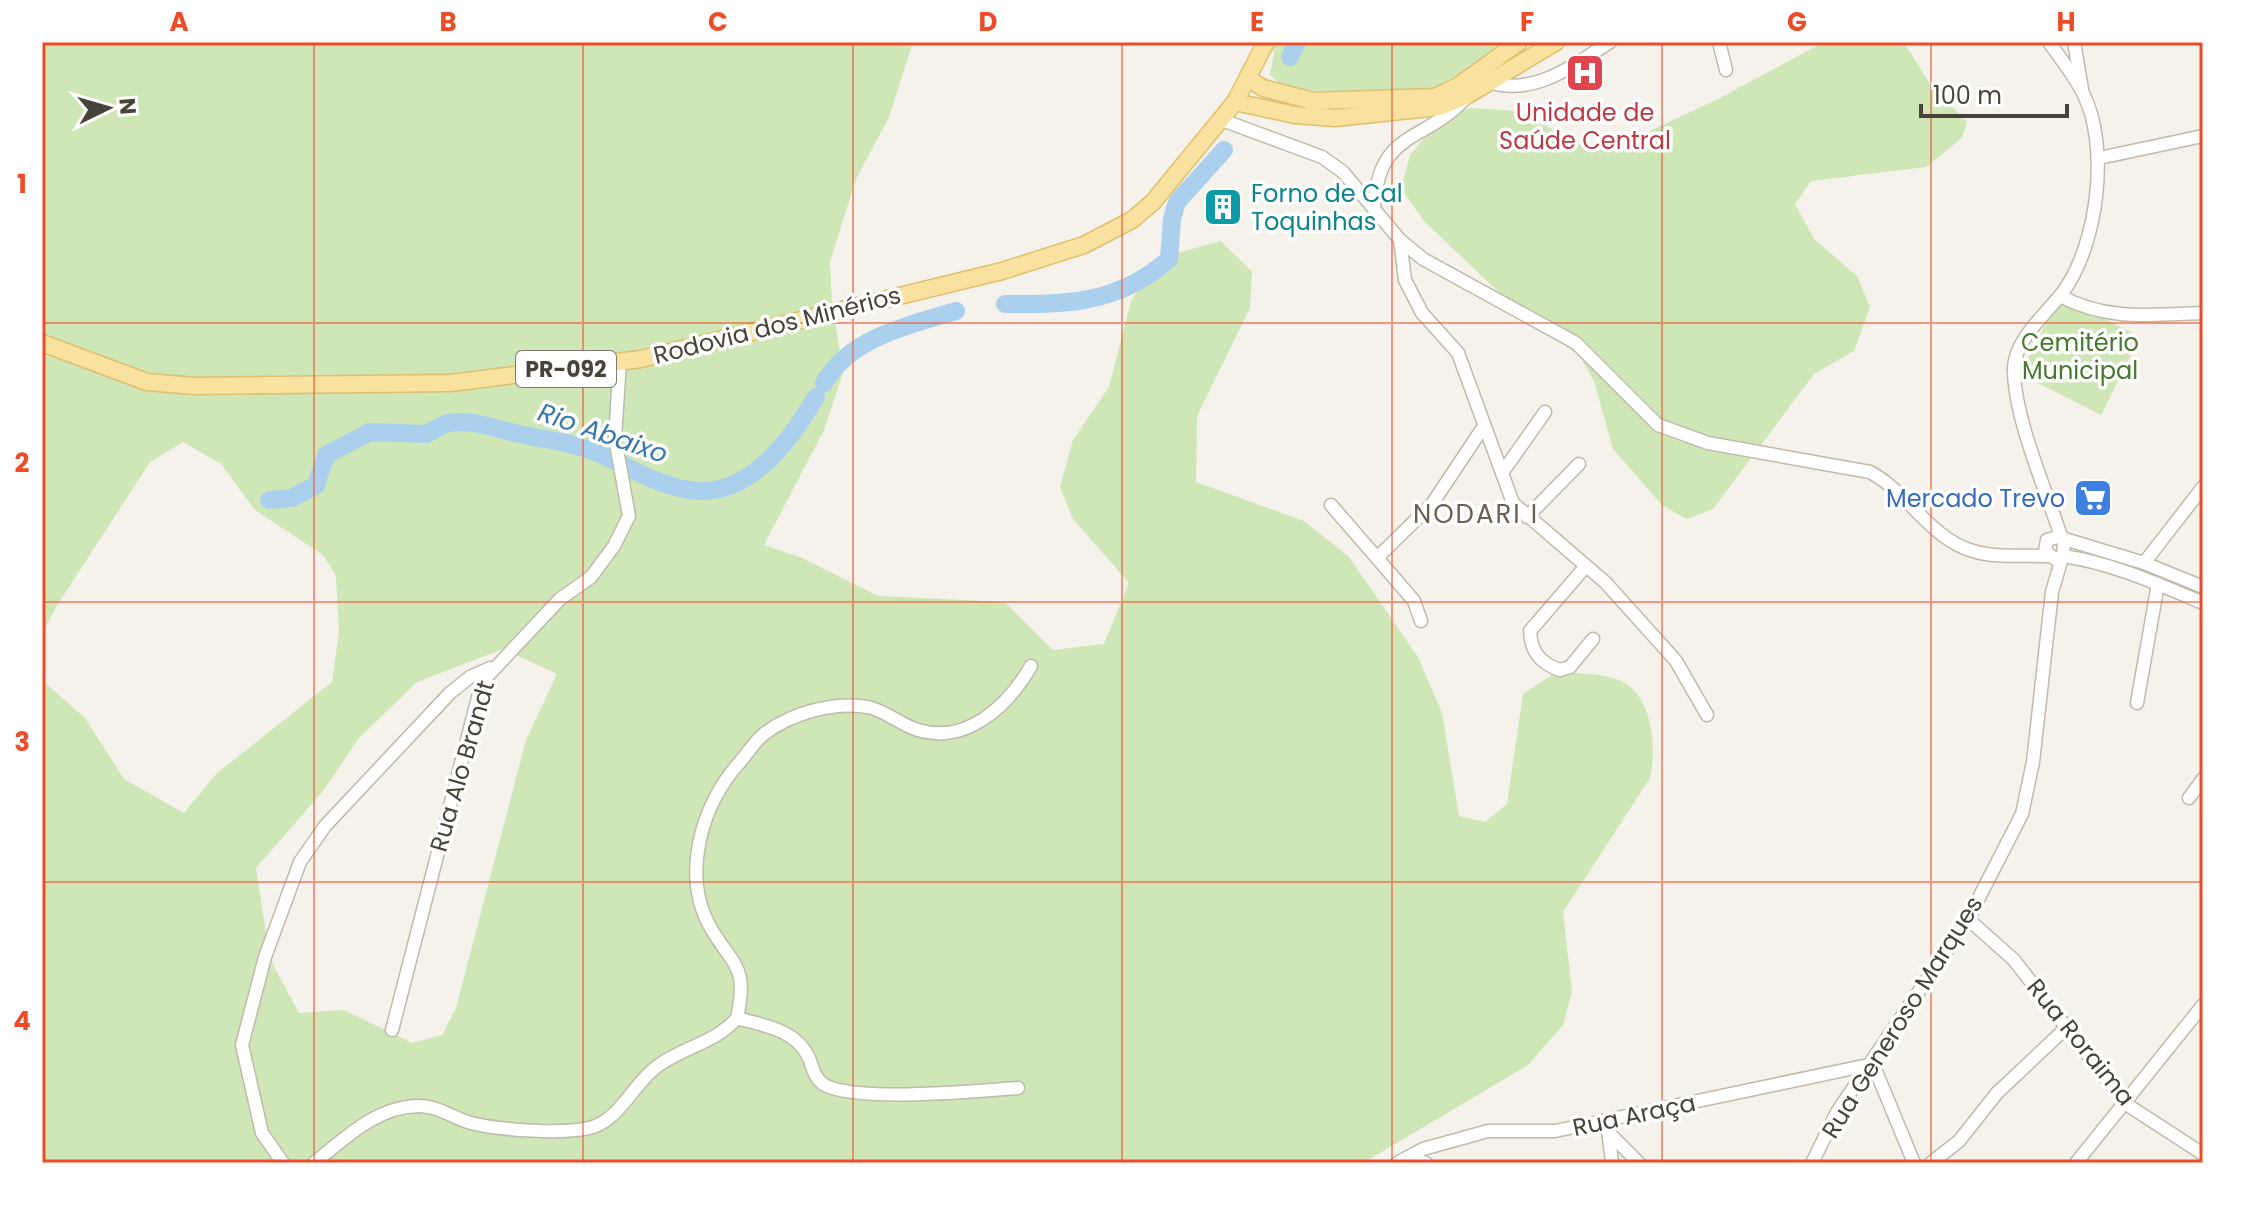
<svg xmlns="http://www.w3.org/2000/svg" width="2245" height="1205" viewBox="0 0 2245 1205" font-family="Poppins,sans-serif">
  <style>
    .green { fill: #cfe6b6; fill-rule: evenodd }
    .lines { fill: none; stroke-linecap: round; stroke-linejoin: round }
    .river { stroke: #abd0ed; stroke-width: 18 }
    .minor-casing { stroke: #c0baad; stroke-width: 15 }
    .major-casing { stroke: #dec06f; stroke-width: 19 }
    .minor { stroke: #fff; stroke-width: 12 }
    .major { stroke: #f9e29f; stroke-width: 16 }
    .grid { fill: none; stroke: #ee4c28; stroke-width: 2; stroke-opacity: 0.55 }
    .labels { text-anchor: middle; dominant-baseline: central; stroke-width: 7; stroke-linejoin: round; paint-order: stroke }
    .shield { fill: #fff; stroke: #7f7b74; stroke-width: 2 }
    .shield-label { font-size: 22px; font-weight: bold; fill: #484339 }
    .health-label { font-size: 24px; fill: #be3a42; stroke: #fff }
    .culture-label { font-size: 24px; fill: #0d838f; stroke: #fff; text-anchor: start }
    .street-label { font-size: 24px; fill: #484339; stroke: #fff }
    .park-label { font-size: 24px; fill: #48782e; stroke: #fff }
    .shop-label { font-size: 24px; fill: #366cbe; stroke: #fff; text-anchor: end }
    .water-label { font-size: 26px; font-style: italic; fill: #3778af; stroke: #fff }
    .neighbourhood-label { font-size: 26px; letter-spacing: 2px; fill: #6b6151; stroke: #fff }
    .neatline { fill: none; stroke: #ee4c28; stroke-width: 3 }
    .grid-label { font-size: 26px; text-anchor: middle; font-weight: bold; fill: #ee4c28 }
  </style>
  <rect width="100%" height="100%" fill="#f4f2eb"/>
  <!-- green -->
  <g class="green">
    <path d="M42,42H913L889,117L856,179L830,262L832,303L843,373L824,430L764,545L800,557L878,596L1005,602L1053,650L1104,644L1129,583L1073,519L1060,487L1073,440L1109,387L1131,301L1156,259L1221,241L1252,272L1250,308L1197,416L1196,482L1304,521L1349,557L1418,657L1442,713L1459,816L1485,822L1507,804L1523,694L1558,671C1577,674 1604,673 1621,681C1653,696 1657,749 1650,778L1563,912L1572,992L1563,1025L1528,1065L1363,1163H42V680L85,718L124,779L184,813L216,774L332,682L339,632L336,576L323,555L255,510L221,464L183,442L150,462L56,607L42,634ZM503,649L557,674L526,740L456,1008L442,1035L412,1043L344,1010L299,1013L270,959L256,868L323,791L359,738L417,682Z"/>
    <path d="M1271,42H1507L1445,90L1350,95L1283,87L1270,74L1274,53Z"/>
    <path d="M1824,42H1904L1931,86L1967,122L1962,138L1926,167L1811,181L1795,204L1814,239L1857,276L1870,307L1854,351L1814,374L1713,509L1687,519L1662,505L1613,449L1594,381L1579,355L1531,323L1425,222L1401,189L1410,155L1442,117L1470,108L1518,111L1581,145L1607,151L1718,99Z"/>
    <path d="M2060,296L2140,337L2101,415L2020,374Z"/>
  </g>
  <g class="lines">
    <!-- river -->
    <g class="river">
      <path d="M1290,57L1297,42"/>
      <path d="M1005,304C1067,305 1120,303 1169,259L1172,219L1177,202L1224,150"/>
      <path d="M824,383C850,338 908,325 956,311"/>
      <path d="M269,500L292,498L316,485L326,455L370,432L426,434L447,423L461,422C481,422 497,429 515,433C543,440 564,440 593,451C625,464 654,485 690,490C748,499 790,441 816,397"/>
    </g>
    <defs>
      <g id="minor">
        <path d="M1719,42L1726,70"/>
        <path d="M2049,42C2060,58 2074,75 2083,93C2110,146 2098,244 2063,292C2047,313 2015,339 2014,368C2013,415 2047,493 2062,539"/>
        <path d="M2074,42L2082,89"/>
        <path d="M1489,82C1533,97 1575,65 1610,42"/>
        <path d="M1222,120L1322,157L1343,172L1400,240L1423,259L1576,343L1658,425L1708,443L1870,472C1908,492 1930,539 1973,551C1995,558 2024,555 2048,556"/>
        <path d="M2099,158L2203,136"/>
        <path d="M1374,207C1379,129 1423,144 1466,98"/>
        <path d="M1400,240L1405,280L1422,313L1458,353L1513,503L1606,583L1676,661L1707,715"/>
        <path d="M2060,296C2107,321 2151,315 2203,313"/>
        <path d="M1502,473L1545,412"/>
        <path d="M1331,505L1377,558"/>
        <path d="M1527,517L1579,464"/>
        <path d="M2064,541L2063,556L2055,559L2045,551L2047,540L2058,537L2144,563L2203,587"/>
        <path d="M2063,556C2112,563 2158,584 2203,603"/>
        <path d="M2144,563L2203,487"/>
        <path d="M1586,566L1530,631C1531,652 1540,663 1560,670L1570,667L1593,639"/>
        <path d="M1421,621L1414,601L1377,558L1432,504L1484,426"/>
        <path d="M2137,703L2158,584"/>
        <path d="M2189,798L2203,779"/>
        <path d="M1968,919L2014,960L2126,1104L2203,1154"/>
        <path d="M737,1018C764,1026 796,1029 809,1058C813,1068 814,1077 823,1084C853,1103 979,1091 1018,1088"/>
        <path d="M392,1030L482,682L560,599L591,577L614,546L629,516L615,438L620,361"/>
        <path d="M1873,1064L1914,1163"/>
        <path d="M1607,1122L1612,1163"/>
        <path d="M1610,1134L1639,1163"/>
        <path d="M1408,1157L1426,1163"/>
        <path d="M283,1163L262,1133L242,1045L265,957L300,862L325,826L450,693L470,677L490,668"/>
        <path d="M314,1163C344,1139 377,1106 419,1106C438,1106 453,1118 471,1123C499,1130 566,1135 593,1127C621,1118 635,1081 659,1065C684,1047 717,1042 737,1018C748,967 735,968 712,930C680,877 701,805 740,762C748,753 755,741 764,734C791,713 835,701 868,707C886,711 901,725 918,730C966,745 1008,706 1031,666"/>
        <path d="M1397,1163L1423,1149L1488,1131H1555L1873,1064"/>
        <path d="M1812,1163L1837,1112L1968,919L2022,814L2033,762L2052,592L2062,558"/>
        <path d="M1931,1163L1959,1141L1997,1093L2065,1029"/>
        <path d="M2076,1163L2203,1005"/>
      </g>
      <g id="major">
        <path d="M1249,79L1263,88L1313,101L1435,97L1458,86L1519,42"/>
        <path d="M1235,102L1295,115L1335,118L1439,107L1468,95L1556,42"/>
        <path d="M42,343L147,382L195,386L450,383L641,359L1002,271L1084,245L1132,220L1153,202L1235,102L1266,42"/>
      </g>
    </defs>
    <!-- minor casing -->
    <use href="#minor" class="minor-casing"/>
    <!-- major casing -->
    <use href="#major" class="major-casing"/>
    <!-- minor -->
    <use href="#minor" class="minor"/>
    <!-- major -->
    <use href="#major" class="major"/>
  </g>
  <!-- grid -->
  <path class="grid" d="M314,42V1163M583,42V1163M853,42V1163M1122,42V1163M1392,42V1163M1662,42V1163M1931,42V1163M42,323H2203M42,602H2203M42,882H2203"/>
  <!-- icons -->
  <defs>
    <symbol id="hospital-square" viewBox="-11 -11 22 22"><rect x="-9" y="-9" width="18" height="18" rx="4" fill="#e0444e" stroke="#fff"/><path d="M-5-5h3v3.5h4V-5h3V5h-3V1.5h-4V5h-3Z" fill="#fff"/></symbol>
    <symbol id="building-square" viewBox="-11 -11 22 22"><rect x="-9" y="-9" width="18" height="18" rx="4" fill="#0f9aa8" stroke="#fff"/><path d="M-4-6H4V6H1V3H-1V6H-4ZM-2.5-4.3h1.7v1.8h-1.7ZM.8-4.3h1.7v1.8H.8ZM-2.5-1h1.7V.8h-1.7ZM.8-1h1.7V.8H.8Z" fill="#fff"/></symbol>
    <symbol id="supermarket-square" viewBox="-11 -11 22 22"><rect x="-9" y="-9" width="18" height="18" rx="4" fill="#3f7fe0" stroke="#fff"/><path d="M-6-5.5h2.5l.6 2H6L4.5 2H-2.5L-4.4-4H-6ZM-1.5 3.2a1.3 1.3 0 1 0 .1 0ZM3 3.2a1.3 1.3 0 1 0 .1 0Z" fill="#fff"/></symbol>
  </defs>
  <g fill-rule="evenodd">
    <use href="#hospital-square" x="1563" y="51" width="44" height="44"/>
    <use href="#building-square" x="1201" y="185" width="44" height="44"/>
    <use href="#supermarket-square" x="2071" y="476" width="44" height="44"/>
  </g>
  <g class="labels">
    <!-- shield labels -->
    <rect class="shield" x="516" y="351" width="100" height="36" rx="6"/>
    <g class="shield-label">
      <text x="566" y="369">PR-092</text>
    </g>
    <!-- health labels -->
    <g class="health-label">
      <text x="1585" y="112">Unidade de<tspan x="1585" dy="28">Saúde Central</tspan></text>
    </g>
    <!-- culture labels -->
    <g class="culture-label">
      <text x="1251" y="193">Forno de Cal<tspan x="1251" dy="28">Toquinhas</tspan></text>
    </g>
    <!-- street labels -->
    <g class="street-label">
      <text transform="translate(777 325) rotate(-14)">Rodovia dos Minérios</text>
      <text transform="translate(462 766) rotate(-74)">Rua Alo Brandt</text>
      <text transform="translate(1902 1017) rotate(-58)">Rua Generoso Marques</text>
      <text transform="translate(2081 1042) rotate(51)">Rua Roraima</text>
      <text transform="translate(1634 1115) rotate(-12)">Rua Araça</text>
    </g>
    <!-- park labels -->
    <g class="park-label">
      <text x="2080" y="342">Cemitério<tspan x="2080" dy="28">Municipal</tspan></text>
    </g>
    <!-- shop labels -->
    <g class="shop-label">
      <text x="2065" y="498">Mercado Trevo</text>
    </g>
    <!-- water labels -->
    <g class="water-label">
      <text transform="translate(603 433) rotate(19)">Rio Abaixo</text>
    </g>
    <!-- neighbourhood labels -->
    <g class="neighbourhood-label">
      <text x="1476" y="514">NODARI I</text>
    </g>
  </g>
  <!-- border -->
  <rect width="2245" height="1205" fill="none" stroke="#ffffff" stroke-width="88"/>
  <!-- north arrow -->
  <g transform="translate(108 108) rotate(85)" stroke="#ffffff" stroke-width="6" paint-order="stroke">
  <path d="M0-6L14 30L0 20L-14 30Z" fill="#484339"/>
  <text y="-12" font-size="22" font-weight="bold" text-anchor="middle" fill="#484339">N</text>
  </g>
  <!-- scale -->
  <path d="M1921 104v12h146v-12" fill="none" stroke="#484339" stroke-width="4"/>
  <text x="1933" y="104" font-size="24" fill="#484339" stroke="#ffffff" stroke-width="6" paint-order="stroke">100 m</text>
  <rect x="44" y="44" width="2157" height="1117" class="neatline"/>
  <g class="grid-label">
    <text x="179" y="31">A</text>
    <text x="448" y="31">B</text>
    <text x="718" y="31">C</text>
    <text x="988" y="31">D</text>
    <text x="1257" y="31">E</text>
    <text x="1527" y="31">F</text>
    <text x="1797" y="31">G</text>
    <text x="2066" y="31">H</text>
    <text x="22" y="193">1</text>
    <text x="22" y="472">2</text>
    <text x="22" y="751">3</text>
    <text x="22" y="1030">4</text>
  </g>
</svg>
